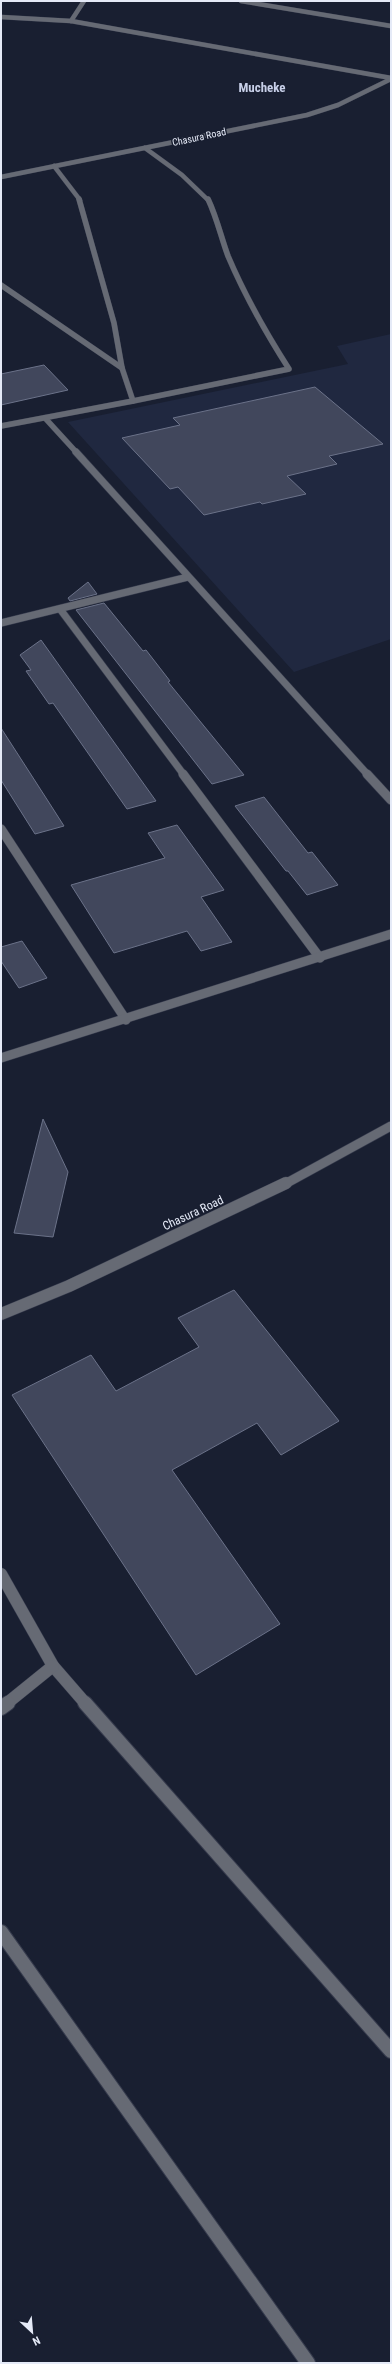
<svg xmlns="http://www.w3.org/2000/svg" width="392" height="2364" viewBox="0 0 392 2364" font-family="'Roboto Condensed',sans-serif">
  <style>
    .built { fill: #202840 }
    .building { fill: #41475c; stroke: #6b7289 }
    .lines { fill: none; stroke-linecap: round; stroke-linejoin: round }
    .minor-far5-casing { stroke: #363b4d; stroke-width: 5 }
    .minor-far4-casing { stroke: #363b4d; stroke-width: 6 }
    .minor-far3-casing { stroke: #363b4d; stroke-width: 8 }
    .minor-far2-casing { stroke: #363b4d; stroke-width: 10 }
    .minor-far1-casing { stroke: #363b4d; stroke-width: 13 }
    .minor-casing { stroke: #363b4d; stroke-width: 16 }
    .tertiary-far2-casing { stroke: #363b4d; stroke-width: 5 }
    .tertiary-far1-casing { stroke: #363b4d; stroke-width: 10 }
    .tertiary-casing { stroke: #363b4d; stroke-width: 13 }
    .minor-far5 { stroke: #666a74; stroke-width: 4.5 }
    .minor-far4 { stroke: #666a74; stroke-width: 5.5 }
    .minor-far3 { stroke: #666a74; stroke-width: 7 }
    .minor-far2 { stroke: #666a74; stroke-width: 9 }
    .minor-far1 { stroke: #666a74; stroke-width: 12 }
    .minor { stroke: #666a74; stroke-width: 14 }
    .tertiary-far2 { stroke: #666a74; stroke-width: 4.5 }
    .tertiary-far1 { stroke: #666a74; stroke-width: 9 }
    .tertiary { stroke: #666a74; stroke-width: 12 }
    .labels { text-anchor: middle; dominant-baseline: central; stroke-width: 3; stroke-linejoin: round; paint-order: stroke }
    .far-street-label { font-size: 10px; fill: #e5eaf7; stroke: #191f31 }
    .street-label { font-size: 12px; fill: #e5eaf7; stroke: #191f31 }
    .far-district-label { font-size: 13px; font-weight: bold; fill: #c8d0e9; stroke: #191f31 }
  </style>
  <rect width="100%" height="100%" fill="#191f31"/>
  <!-- built -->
  <path class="built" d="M391,334V639L294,672L68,422L348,364L337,346Z"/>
  <!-- building -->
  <g class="building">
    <path d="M44,365L68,390L1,405V374Z"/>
    <path d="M315,387L383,444L329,456L337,464L287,476L306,494L262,504L260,502L204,515L178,487L170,489L122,438L180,425L173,418Z"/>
    <path d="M88,582L97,594L70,601L68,598Z"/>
    <path d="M104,603L143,651L146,650L170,681L168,682L244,775L212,784L76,610Z"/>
    <path d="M41,640L156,801L127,809L53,703L49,704L26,671L31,670L20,655Z"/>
    <path d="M1,728L48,801L64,826L35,834L1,780Z"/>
    <path d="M264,797L308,853L312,852L338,885L307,895L288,871H286L235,806Z"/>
    <path d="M177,825L224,890L201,897L232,942L201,951L187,931L114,953L71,885L165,858L148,833Z"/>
    <path d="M22,941L47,978L19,988L1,961V947Z"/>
    <path d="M43,1119L68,1172L53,1237L14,1233Z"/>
    <path d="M234,1290L339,1421L281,1455L257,1423L172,1470L280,1624L196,1675L12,1395L91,1355L116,1391L199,1347L178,1318Z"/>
  </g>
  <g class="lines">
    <defs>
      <g id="minor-far5">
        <path d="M241,1L391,26"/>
        <path d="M71,21L84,1"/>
        <path d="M145,148L182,175L208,200"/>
        <path d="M54,166L80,200"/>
      </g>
      <g id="minor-far4">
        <path d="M1,285L122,368"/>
        <path d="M133,401L289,369C266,333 245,296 228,256C221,237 217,218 208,199"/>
        <path d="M45,418L77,453"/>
        <path d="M1,426L133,401L122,368L114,323L79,199"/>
      </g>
      <g id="minor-far3">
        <path d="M76,452L368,775"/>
        <path d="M60,609L184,775"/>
        <path d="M1,623L188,577"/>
      </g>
      <g id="minor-far2">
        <path d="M183,774L320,958"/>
        <path d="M367,774L391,800"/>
        <path d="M1,829L126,1020"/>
        <path d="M1,1058L391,934"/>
      </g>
      <g id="minor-far1">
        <path d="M1,1574L53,1666L86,1704"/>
        <path d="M6,1704L53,1666"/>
      </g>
      <g id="minor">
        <path d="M85,1703L391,2051"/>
        <path d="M1,1708L8,1703"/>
        <path d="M1,1932L308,2363"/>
      </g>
      <g id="tertiary-far2">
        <path d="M1,17L71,21L391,78"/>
        <path d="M1,177L307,115L338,105L391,79"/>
      </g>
      <path id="tertiary-far1" d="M285,1184L391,1126"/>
      <path id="tertiary" d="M1,1314L69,1286L286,1183"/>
    </defs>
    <!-- minor-far5 casing -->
    <use href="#minor-far5" class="minor-far5-casing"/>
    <!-- minor-far4 casing -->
    <use href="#minor-far4" class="minor-far4-casing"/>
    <!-- minor-far3 casing -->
    <use href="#minor-far3" class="minor-far3-casing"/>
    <!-- minor-far2 casing -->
    <use href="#minor-far2" class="minor-far2-casing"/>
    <!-- minor-far1 casing -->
    <use href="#minor-far1" class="minor-far1-casing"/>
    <!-- minor casing -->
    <use href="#minor" class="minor-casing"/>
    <!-- tertiary-far2 casing -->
    <use href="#tertiary-far2" class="tertiary-far2-casing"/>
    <!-- tertiary-far1 casing -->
    <use href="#tertiary-far1" class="tertiary-far1-casing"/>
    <!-- tertiary casing -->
    <use href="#tertiary" class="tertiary-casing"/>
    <!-- minor-far5 -->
    <use href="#minor-far5" class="minor-far5"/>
    <!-- minor-far4 -->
    <use href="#minor-far4" class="minor-far4"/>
    <!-- minor-far3 -->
    <use href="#minor-far3" class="minor-far3"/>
    <!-- minor-far2 -->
    <use href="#minor-far2" class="minor-far2"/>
    <!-- minor-far1 -->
    <use href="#minor-far1" class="minor-far1"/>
    <!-- minor -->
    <use href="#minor" class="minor"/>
    <!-- tertiary-far2 -->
    <use href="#tertiary-far2" class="tertiary-far2"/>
    <!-- tertiary-far1 -->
    <use href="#tertiary-far1" class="tertiary-far1"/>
    <!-- tertiary -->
    <use href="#tertiary" class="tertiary"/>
  </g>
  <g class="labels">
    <!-- far-street labels -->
    <g class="far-street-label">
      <text transform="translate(199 137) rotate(-12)">Chasura Road</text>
    </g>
    <!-- street labels -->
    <g class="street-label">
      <text transform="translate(193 1213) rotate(-25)">Chasura Road</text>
    </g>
    <!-- far-district labels -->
    <g class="far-district-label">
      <text x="262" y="87">Mucheke</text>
    </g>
  </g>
  <!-- border -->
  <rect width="392" height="2364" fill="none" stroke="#e5eaf7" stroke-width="4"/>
  <!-- north arrow -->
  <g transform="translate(32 2332) rotate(154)" stroke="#191f31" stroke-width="3" paint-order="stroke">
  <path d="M0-3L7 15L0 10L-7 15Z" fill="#e5eaf7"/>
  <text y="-6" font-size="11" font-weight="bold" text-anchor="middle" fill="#e5eaf7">N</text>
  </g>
</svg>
